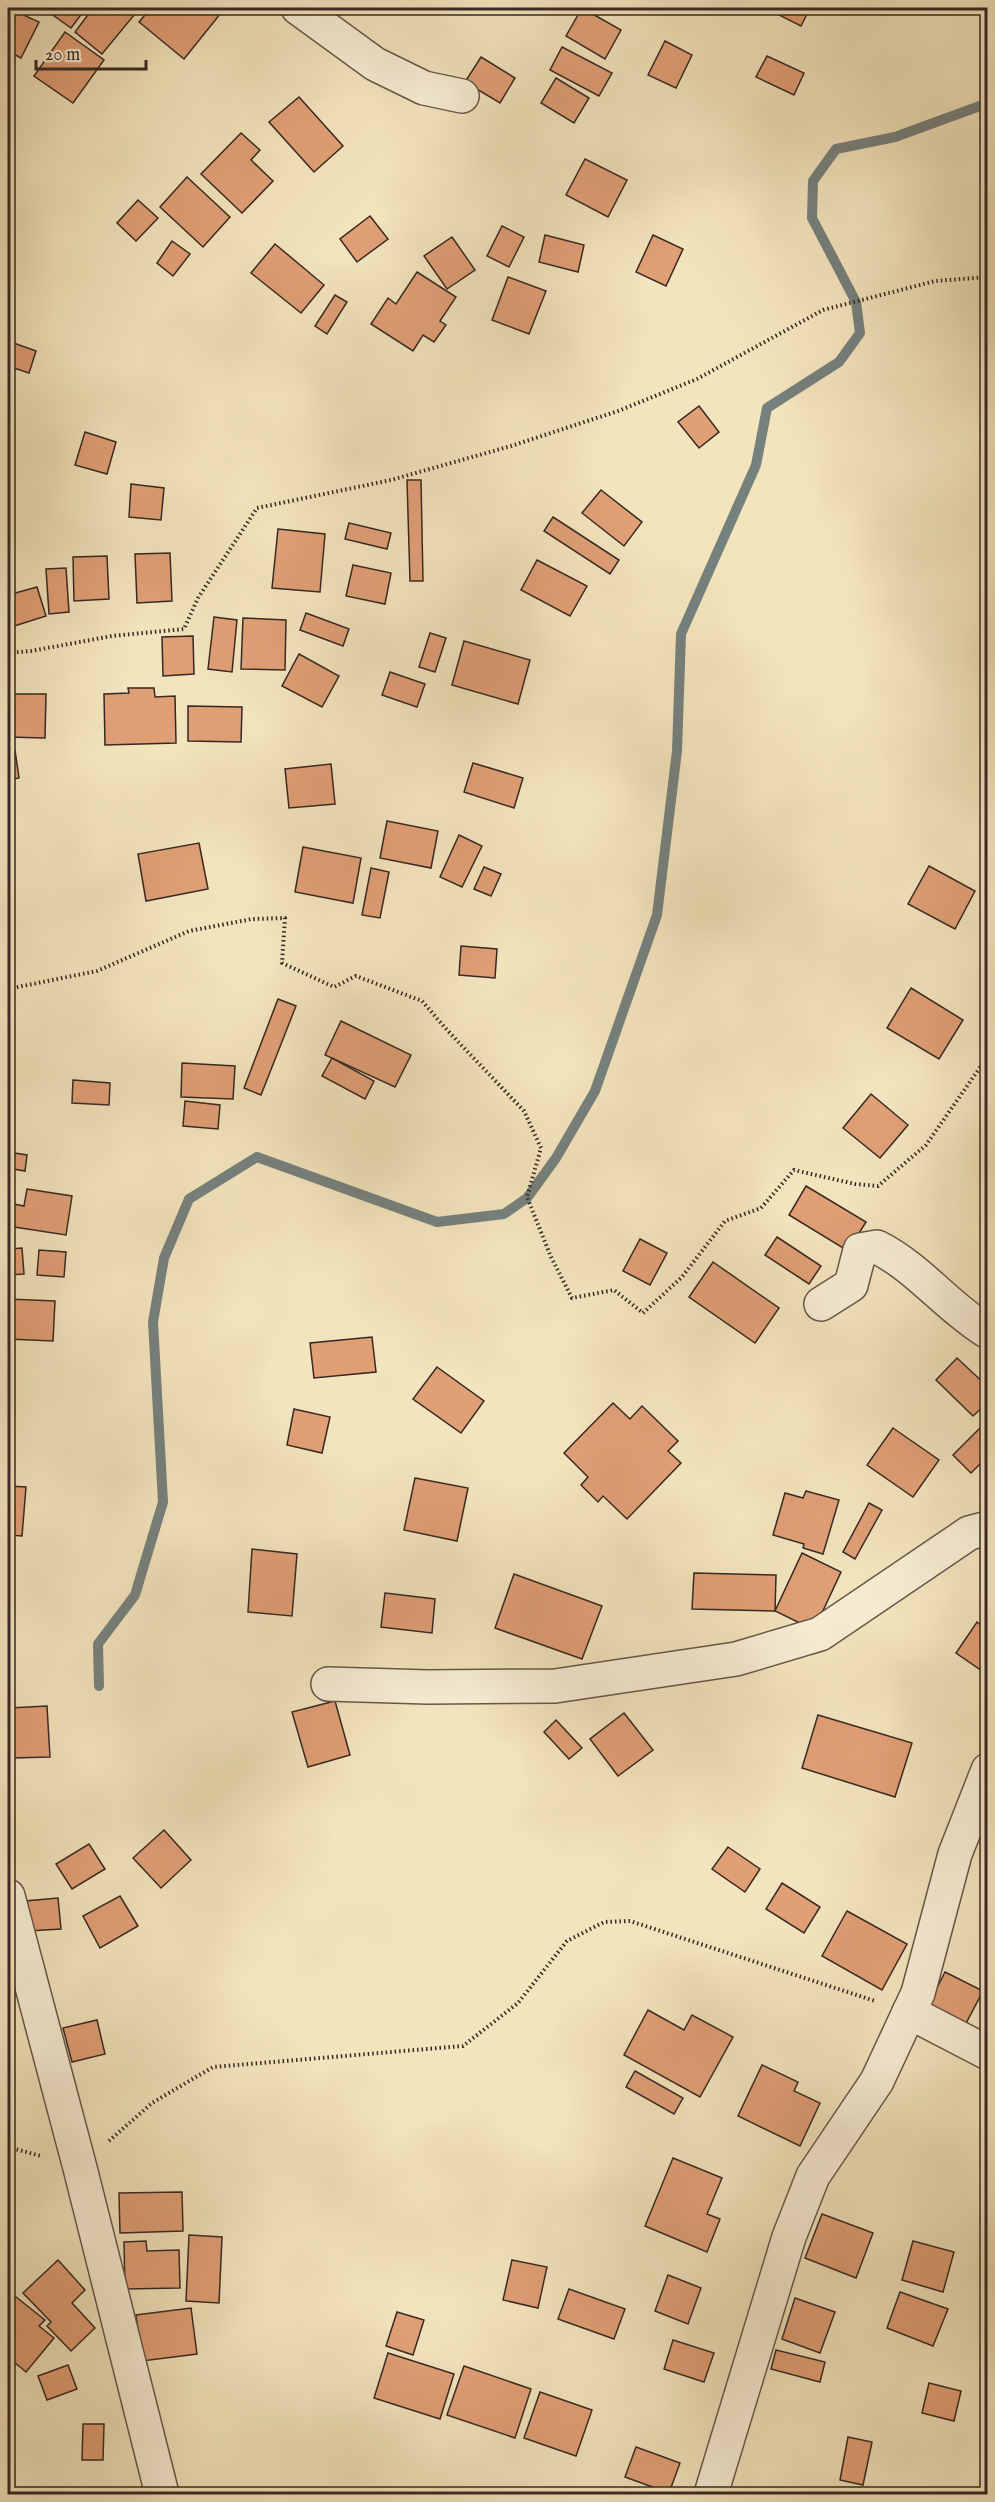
<svg xmlns="http://www.w3.org/2000/svg" width="995" height="2502" viewBox="0 0 995 2502" font-family="'IM FELL English',serif">
  <style>
    .lines { fill: none; stroke-linecap: round; stroke-linejoin: round }
    .stream { stroke: #75817e; stroke-width: 10 }
    .building { fill: #e19f76; stroke: #362923; stroke-width: 1.5 }
    .minor-casing { stroke: #65584a; stroke-width: 36 }
    .path { stroke: #362923; stroke-width: 4; stroke-dasharray: 1.5 3; stroke-linecap: butt }
    .minor { stroke: #f7edd4; stroke-width: 33 }
  </style>
  <rect width="100%" height="100%" fill="#f3e4bd"/>
  <filter id="stains"><feTurbulence type="fractalNoise" baseFrequency=".00333" numOctaves="4"/><feColorMatrix values="0 0 0 0 .2 0 0 0 0 .09 0 0 0 0 .02 0 0 0 .5 -.17"/></filter>
  <radialGradient id="worn" r=".72"><stop offset=".6" stop-color="#630" stop-opacity="0"/><stop offset="1" stop-color="#630" stop-opacity=".3"/></radialGradient>
  <g class="lines">
    <!-- stream -->
    <path class="stream" d="M99,1686L98,1644L135,1595L163,1502L153,1322L164,1258L189,1199L257,1157L437,1222L504,1214L527,1198L556,1158L595,1091L657,915L677,751L681,634L756,465L767,408L839,362L860,333L856,302L812,218L813,181L836,149L895,137L988,103"/>
  </g>
  <!-- building -->
  <g class="building">
    <path d="M8,8L39,22L21,58L8,51Z"/>
    <path d="M43,8H86L71,28Z"/>
    <path d="M93,8H127L135,14L102,54L75,32Z"/>
    <path d="M151,8H225L184,59L139,22Z"/>
    <path d="M582,8L621,30L605,59L566,36Z"/>
    <path d="M783,8H810L801,26L779,15Z"/>
    <path d="M65,32L104,60L73,103L34,76Z"/>
    <path d="M665,41L692,55L676,88L648,75Z"/>
    <path d="M562,47L612,73L599,96L550,70Z"/>
    <path d="M767,56L804,73L794,95L756,77Z"/>
    <path d="M481,57L515,78L500,103L465,82Z"/>
    <path d="M556,78L589,98L574,123L541,103Z"/>
    <path d="M299,97L343,146L314,172L269,122Z"/>
    <path d="M241,133L260,150L251,160L273,181L242,213L201,174Z"/>
    <path d="M585,159L627,180L608,217L566,195Z"/>
    <path d="M187,177L230,217L203,247L160,207Z"/>
    <path d="M138,200L158,218L136,241L117,223Z"/>
    <path d="M370,216L388,239L357,262L340,239Z"/>
    <path d="M502,226L524,237L509,267L487,256Z"/>
    <path d="M545,235L584,245L578,272L539,262Z"/>
    <path d="M653,235L683,249L666,286L636,272Z"/>
    <path d="M452,237L475,270L447,289L424,256Z"/>
    <path d="M172,241L190,254L173,276L157,263Z"/>
    <path d="M275,244L324,285L301,313L251,273Z"/>
    <path d="M417,272L456,297L440,321L446,325L434,342L423,335L413,351L371,324L388,298L396,304Z"/>
    <path d="M508,277L546,291L529,334L492,320Z"/>
    <path d="M335,295L347,302L327,334L315,326Z"/>
    <path d="M8,341L36,351L29,373L8,366Z"/>
    <path d="M699,406L719,432L699,448L678,422Z"/>
    <path d="M85,432L116,442L107,474L75,465Z"/>
    <path d="M407,480H421L423,581H410Z"/>
    <path d="M131,484L164,488L161,520L129,517Z"/>
    <path d="M601,490L642,522L624,546L582,513Z"/>
    <path d="M553,517L619,560L610,574L544,531Z"/>
    <path d="M8,520L14,521L11,565L8,564Z"/>
    <path d="M349,523L391,533L387,549L345,539Z"/>
    <path d="M278,529L325,534L320,592L272,588Z"/>
    <path d="M170,553L172,601L137,603L135,554Z"/>
    <path d="M107,556L109,599L74,601L73,557Z"/>
    <path d="M537,560L587,586L570,616L521,590Z"/>
    <path d="M353,565L391,573L385,604L346,596Z"/>
    <path d="M66,568L69,612L49,614L46,569Z"/>
    <path d="M37,587L46,616L8,628V595Z"/>
    <path d="M306,613L349,629L343,646L300,630Z"/>
    <path d="M214,617L237,620L232,672L208,669Z"/>
    <path d="M243,618L286,620L285,670L241,669Z"/>
    <path d="M430,633L446,638L435,672L419,667Z"/>
    <path d="M193,636L194,674L163,676L162,637Z"/>
    <path d="M464,641L530,660L518,704L452,685Z"/>
    <path d="M299,654L339,676L322,707L282,686Z"/>
    <path d="M390,672L425,684L417,707L382,695Z"/>
    <path d="M128,688H154L155,697L175,696L176,743L105,745L104,694L129,693Z"/>
    <path d="M8,694H46L45,738L8,737Z"/>
    <path d="M188,706L242,707L241,742L188,741Z"/>
    <path d="M15,750L19,778L8,780V751Z"/>
    <path d="M473,763L523,778L514,808L464,792Z"/>
    <path d="M331,764L335,804L289,808L285,769Z"/>
    <path d="M387,821L438,831L431,868L380,858Z"/>
    <path d="M459,835L482,846L462,887L440,877Z"/>
    <path d="M199,843L208,889L146,901L138,854Z"/>
    <path d="M303,847L361,858L353,903L295,892Z"/>
    <path d="M929,866L975,891L955,929L908,904Z"/>
    <path d="M484,867L501,874L491,896L474,889Z"/>
    <path d="M371,868L389,872L380,918L362,915Z"/>
    <path d="M461,946L497,949L495,978L459,975Z"/>
    <path d="M911,988L963,1020L939,1059L887,1028Z"/>
    <path d="M278,999L296,1006L261,1095L244,1088Z"/>
    <path d="M341,1021L411,1055L395,1087L325,1055Z"/>
    <path d="M332,1058L374,1081L365,1099L322,1076Z"/>
    <path d="M182,1063L235,1066L233,1099L181,1097Z"/>
    <path d="M988,1079V1093L981,1088Z"/>
    <path d="M73,1080L110,1083L109,1105L72,1103Z"/>
    <path d="M871,1094L908,1125L880,1158L843,1128Z"/>
    <path d="M185,1101L220,1105L218,1129L183,1126Z"/>
    <path d="M8,1152L27,1155L25,1171L8,1168Z"/>
    <path d="M806,1186L866,1222L848,1251L789,1215Z"/>
    <path d="M27,1189L72,1196L66,1235L8,1226V1203L24,1206Z"/>
    <path d="M777,1237L821,1266L809,1284L765,1255Z"/>
    <path d="M640,1239L667,1253L650,1285L623,1271Z"/>
    <path d="M988,1241V1253L982,1250Z"/>
    <path d="M22,1248L24,1274L8,1275V1249Z"/>
    <path d="M39,1250L66,1252L64,1277L37,1275Z"/>
    <path d="M713,1262L779,1308L755,1343L689,1297Z"/>
    <path d="M8,1299L55,1301L53,1341L8,1339Z"/>
    <path d="M372,1337L376,1372L314,1378L310,1343Z"/>
    <path d="M957,1358L988,1387V1402L973,1416L936,1380Z"/>
    <path d="M437,1367L484,1401L461,1433L413,1399Z"/>
    <path d="M613,1403L630,1419L642,1406L678,1441L668,1451L681,1463L627,1519L603,1496L598,1502L581,1485L588,1477L564,1453Z"/>
    <path d="M294,1409L330,1417L322,1453L287,1445Z"/>
    <path d="M988,1420V1456L971,1473L953,1455Z"/>
    <path d="M893,1428L939,1460L913,1497L867,1465Z"/>
    <rect x="8" y="1442" width="3" height="28"/>
    <path d="M415,1478L468,1488L457,1541L404,1530Z"/>
    <path d="M8,1486L26,1487L22,1536L8,1535Z"/>
    <path d="M806,1491L839,1500L823,1554L803,1548L804,1544L773,1535L785,1493L803,1498Z"/>
    <path d="M869,1503L882,1510L855,1559L843,1552Z"/>
    <path d="M252,1549L297,1554L292,1616L248,1612Z"/>
    <path d="M802,1553L841,1572L814,1630L775,1611Z"/>
    <path d="M694,1573L776,1575L775,1611L692,1609Z"/>
    <path d="M514,1574L602,1606L582,1659L495,1628Z"/>
    <path d="M385,1593L435,1599L432,1633L381,1627Z"/>
    <path d="M977,1622L988,1630V1675L956,1653Z"/>
    <path d="M335,1701L350,1755L308,1767L292,1712Z"/>
    <path d="M47,1706L50,1757L12,1758L9,1708Z"/>
    <path d="M624,1713L653,1750L618,1776L590,1739Z"/>
    <path d="M818,1715L912,1743L895,1797L802,1768Z"/>
    <path d="M556,1720L582,1748L569,1759L544,1732Z"/>
    <path d="M164,1830L191,1860L161,1888L133,1858Z"/>
    <path d="M89,1844L105,1869L72,1889L56,1864Z"/>
    <path d="M728,1847L760,1869L745,1892L712,1869Z"/>
    <path d="M782,1883L820,1907L804,1933L766,1909Z"/>
    <path d="M120,1896L138,1926L100,1948L83,1916Z"/>
    <path d="M58,1898L61,1929L28,1931L25,1901Z"/>
    <path d="M847,1911L907,1944L882,1990L822,1956Z"/>
    <path d="M945,1972L983,1991L963,2029L926,2010Z"/>
    <path d="M648,2010L684,2030L692,2015L733,2037L700,2097L624,2055Z"/>
    <path d="M97,2020L105,2054L72,2062L63,2028Z"/>
    <path d="M762,2065L798,2082L794,2091L820,2103L800,2146L738,2116Z"/>
    <path d="M635,2071L683,2098L674,2114L626,2087Z"/>
    <path d="M673,2158L722,2178L707,2214L720,2219L707,2252L645,2226Z"/>
    <path d="M182,2192L183,2231L120,2233L119,2193Z"/>
    <path d="M822,2214L873,2233L856,2278L805,2258Z"/>
    <path d="M189,2235L222,2237L219,2303L186,2301Z"/>
    <path d="M146,2241L147,2251L179,2250L180,2288L125,2289L124,2242Z"/>
    <path d="M913,2241L954,2252L943,2292L902,2280Z"/>
    <path d="M58,2260L85,2290L72,2303L95,2328L71,2351L47,2326L51,2322L23,2293Z"/>
    <path d="M512,2260L547,2267L538,2308L503,2300Z"/>
    <path d="M668,2275L701,2288L688,2324L655,2311Z"/>
    <path d="M569,2289L625,2309L614,2339L558,2319Z"/>
    <path d="M900,2292L948,2309L933,2346L887,2328Z"/>
    <path d="M11,2293L45,2320L39,2326L54,2338L26,2372L8,2357V2297Z"/>
    <path d="M795,2298L835,2312L820,2353L782,2339Z"/>
    <path d="M191,2308L197,2354L142,2361L136,2315Z"/>
    <path d="M397,2312L424,2320L413,2355L386,2346Z"/>
    <path d="M673,2340L714,2353L704,2382L664,2369Z"/>
    <path d="M776,2350L825,2362L820,2382L771,2369Z"/>
    <path d="M388,2353L454,2374L440,2419L374,2398Z"/>
    <path d="M68,2365L77,2389L47,2400L38,2376Z"/>
    <path d="M464,2366L531,2389L515,2438L447,2415Z"/>
    <path d="M929,2383L961,2391L954,2421L922,2413Z"/>
    <path d="M540,2392L592,2410L576,2456L524,2438Z"/>
    <path d="M83,2424H104L103,2460H82Z"/>
    <path d="M848,2437L872,2442L863,2485L840,2480Z"/>
    <path d="M636,2447L680,2463L669,2493L625,2477Z"/>
    <path d="M803,2490L824,2494H802Z"/>
  </g>
  <g class="lines">
    <defs>
      <g id="minor">
        <path d="M298,8L375,64L424,88L462,96"/>
        <path d="M821,1304L851,1285L860,1250L877,1247C919,1268 947,1307 988,1332"/>
        <path d="M328,1684L428,1687L555,1686L736,1659L820,1634L969,1533L988,1528"/>
        <path d="M8,1896L80,2168L162,2494"/>
        <path d="M909,2012L988,2053"/>
        <path d="M711,2494L789,2237L813,2176L877,2081L918,1993L955,1854L988,1770"/>
      </g>
    </defs>
    <!-- minor casing -->
    <use href="#minor" class="minor-casing"/>
    <!-- path -->
    <g class="path">
      <path d="M982,278L988,287"/>
      <path d="M8,653L31,651L112,636L184,629L198,598L257,508L391,480L511,446L618,411L697,379L823,310L935,281L988,277"/>
      <path d="M8,989L97,971L189,931L252,919L285,918L282,963L334,987L356,976L422,1001L447,1030L524,1111L541,1148L527,1197L551,1257L572,1298L614,1290L643,1313L682,1277L725,1221L761,1208L794,1170L855,1184L878,1186L926,1145L988,1056"/>
      <path d="M109,2141L152,2103L213,2067L463,2046L518,2003L567,1941L604,1922L630,1921L875,2001"/>
      <path d="M8,2147L41,2156"/>
    </g>
    <!-- minor -->
    <use href="#minor" class="minor"/>
  </g>
  <!-- margin -->
  <rect width="995" height="2502" fill="none" stroke="#f3e4bd" stroke-width="30"/>
  <rect x="9" y="9" width="977" height="2484" fill="none" stroke="#362923" stroke-width="3"/>
  <rect x="15" y="15" width="965" height="2472" fill="none" stroke="#362923" stroke-width="1.5"/>
  <!-- scale -->
  <path d="M36 60v9h110v-9" fill="none" stroke="#362923" stroke-width="3"/>
  <text x="45" y="60" font-size="18" fill="#362923" stroke="#f7edd4" stroke-width="4.5" paint-order="stroke">20 m</text>
  <rect width="100%" height="100%" filter="url(#stains)"/>
  <rect width="100%" height="100%" fill="url(#worn)"/>
</svg>
